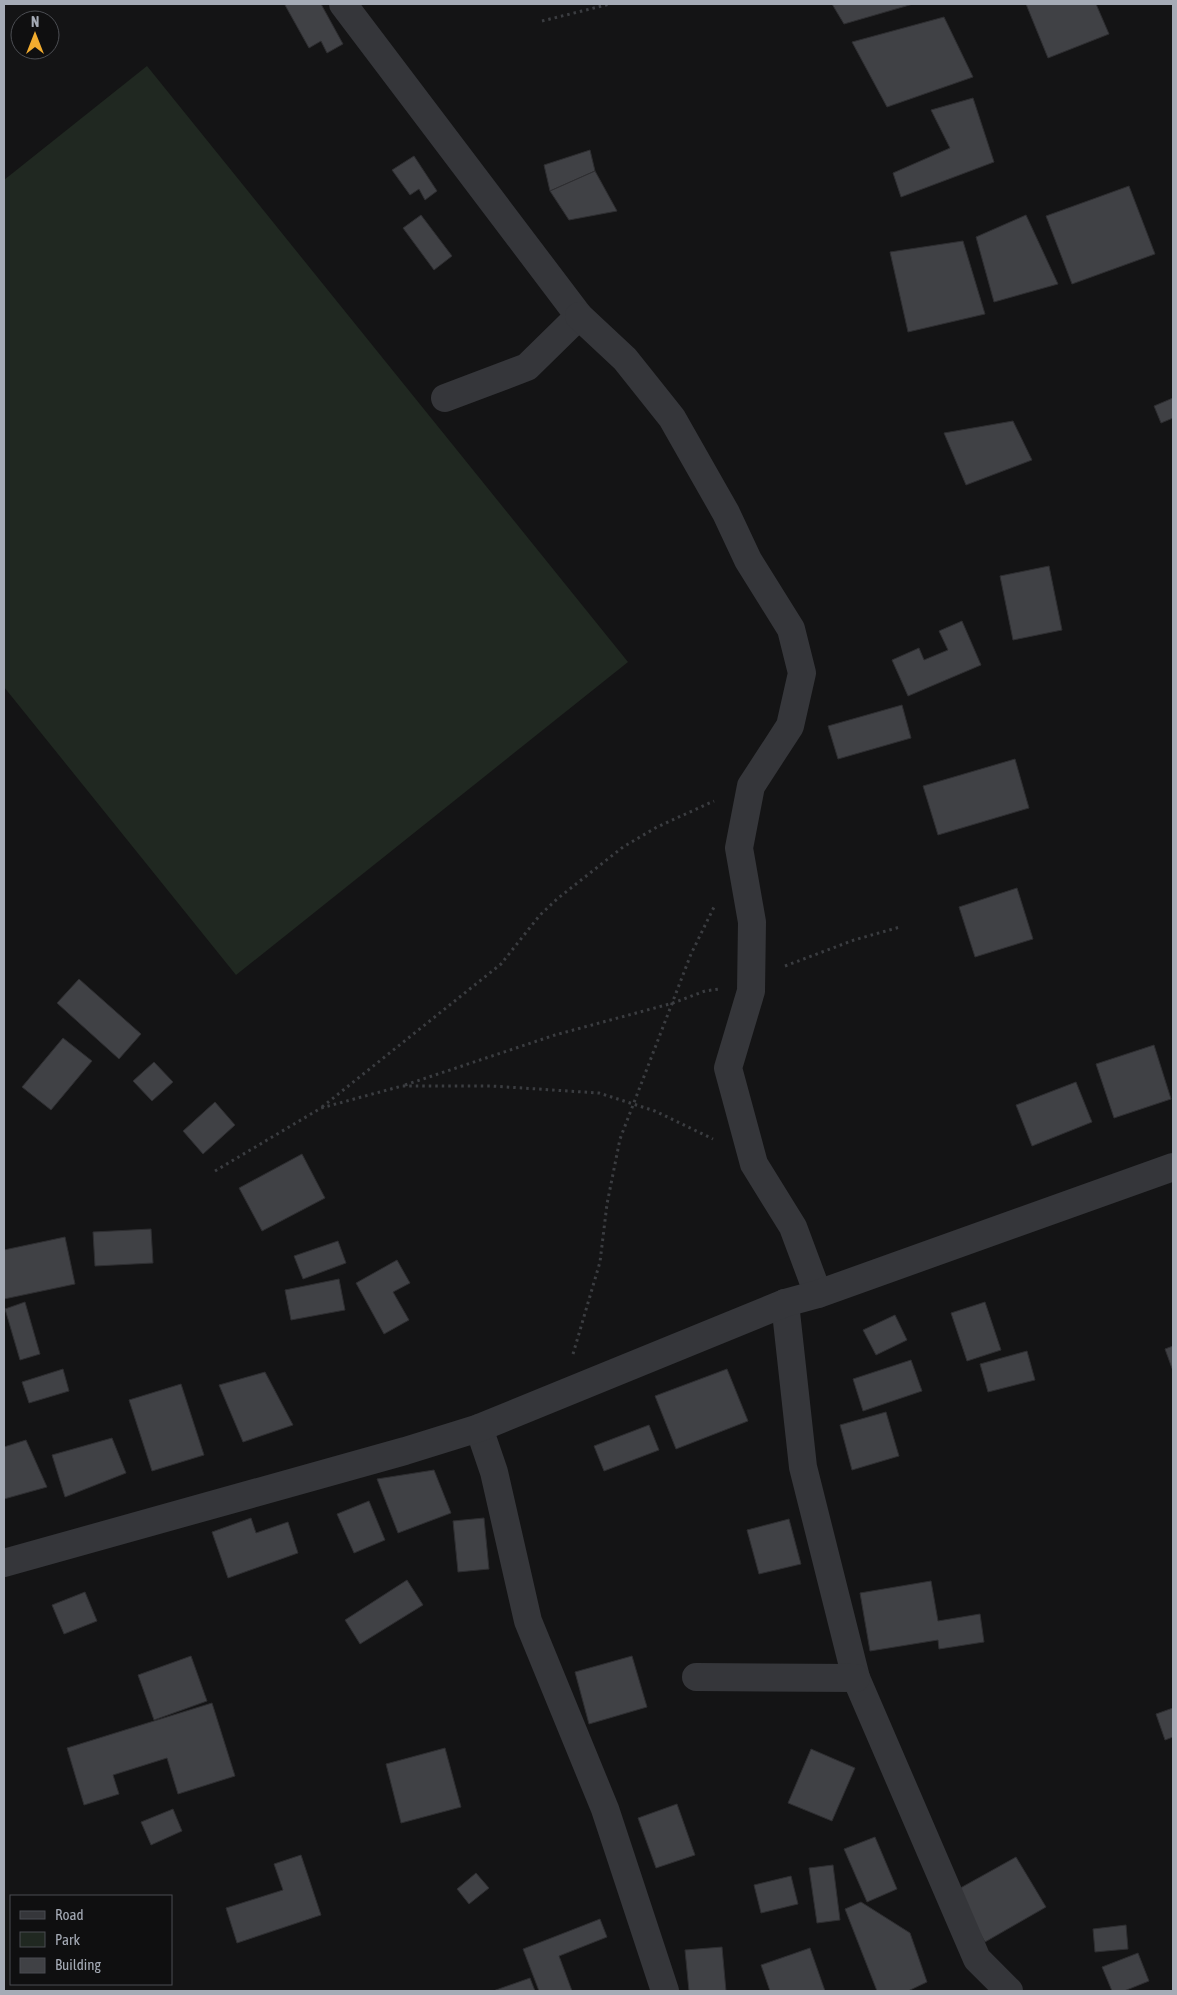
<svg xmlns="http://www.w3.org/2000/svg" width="1177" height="1995" viewBox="0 0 1177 1995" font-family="'Asap Condensed',sans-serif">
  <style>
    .green { fill: #202821 }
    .building { fill: #404145; stroke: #2e2e31 }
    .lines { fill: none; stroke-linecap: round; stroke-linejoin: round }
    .path { stroke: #3b3d41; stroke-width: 3; stroke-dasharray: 2.5 4; stroke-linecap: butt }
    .street { stroke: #35363a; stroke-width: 28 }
  </style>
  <rect width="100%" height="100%" fill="#141415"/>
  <!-- green -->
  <path class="green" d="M147,66L628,662L236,975L4,687V180Z"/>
  <!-- building -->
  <g class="building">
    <path d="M288,4H321L343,44L327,53L321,41L309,48L285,5Z"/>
    <path d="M832,4H913L844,24Z"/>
    <path d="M1026,4H1096L1109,34L1048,58Z"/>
    <path d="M944,17L973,77L887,107L852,42Z"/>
    <path d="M973,98L994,162L901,197L893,173L950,148L931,110Z"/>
    <path d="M590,150L595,171L550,191L544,165Z"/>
    <path d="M414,156L437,191L425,200L419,189L410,195L392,170Z"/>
    <path d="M595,171L617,211L569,220L550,191Z"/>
    <path d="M1129,186L1155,254L1072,284L1046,216Z"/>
    <path d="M421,215L452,256L434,270L403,228Z"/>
    <path d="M1026,215L1058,284L994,302L976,237Z"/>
    <path d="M963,241L985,314L908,332L890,252Z"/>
    <path d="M1173,398V418L1161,423L1154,406Z"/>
    <path d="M1013,421L1032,460L966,485L944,433Z"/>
    <path d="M1049,566L1062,630L1013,640L1000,576Z"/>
    <path d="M962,621L981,665L908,696L892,660L919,648L924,660L948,650L939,631Z"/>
    <path d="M902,705L911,738L838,759L828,726Z"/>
    <path d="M1015,759L1029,808L938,835L923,786Z"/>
    <path d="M1017,888L1033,939L975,957L959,907Z"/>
    <path d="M79,979L141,1034L119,1059L57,1003Z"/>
    <path d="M63,1038L92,1061L51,1110L22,1087Z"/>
    <path d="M1154,1045L1171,1099L1114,1118L1096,1064Z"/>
    <path d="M154,1062L173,1082L152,1101L133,1081Z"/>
    <path d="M1076,1082L1092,1122L1032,1146L1016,1105Z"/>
    <path d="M215,1102L235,1125L203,1154L183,1131Z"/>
    <path d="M302,1154L325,1198L262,1231L239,1188Z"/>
    <path d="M151,1229L153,1263L95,1266L93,1232Z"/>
    <path d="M65,1237L75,1284L4,1299V1250Z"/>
    <path d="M338,1241L346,1263L303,1279L294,1256Z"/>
    <path d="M397,1260L410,1283L393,1292L409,1320L384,1334L356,1283Z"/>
    <path d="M339,1279L345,1310L291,1320L285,1290Z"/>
    <path d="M25,1302L40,1354L20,1360L5,1309Z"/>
    <path d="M985,1302L1001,1350L967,1361L951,1313Z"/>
    <path d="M895,1315L907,1340L876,1355L863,1330Z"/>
    <path d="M1173,1346V1371L1165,1349Z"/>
    <path d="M1027,1351L1035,1380L988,1392L980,1364Z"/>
    <path d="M911,1360L922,1391L863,1411L853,1379Z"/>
    <path d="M63,1369L69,1391L29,1403L22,1382Z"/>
    <path d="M727,1369L748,1421L676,1449L655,1396Z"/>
    <path d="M265,1372L293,1425L243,1442L219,1385Z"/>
    <path d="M181,1384L204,1455L152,1471L129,1400Z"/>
    <path d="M886,1412L899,1456L852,1470L840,1425Z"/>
    <path d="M649,1425L659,1450L604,1471L594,1446Z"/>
    <path d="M112,1438L126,1473L65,1497L52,1455Z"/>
    <path d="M26,1440L47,1487L4,1499V1447Z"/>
    <path d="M434,1470L451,1513L398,1533L377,1479Z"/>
    <path d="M369,1501L385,1540L354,1553L337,1514Z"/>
    <path d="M251,1518L256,1533L288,1522L298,1553L228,1578L212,1532Z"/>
    <path d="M484,1518L489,1569L458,1572L453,1521Z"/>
    <path d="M789,1519L801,1564L759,1574L747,1530Z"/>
    <path d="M407,1580L423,1605L360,1644L345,1620Z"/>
    <path d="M931,1581L938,1621L980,1614L984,1642L939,1649L938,1640L870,1651L860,1593Z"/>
    <path d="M85,1592L97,1621L64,1634L52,1605Z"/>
    <path d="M191,1656L207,1701L154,1720L138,1675Z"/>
    <path d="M632,1656L647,1707L589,1724L575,1672Z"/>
    <path d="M212,1703L235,1776L178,1794L167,1758L113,1775L119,1794L84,1805L67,1748Z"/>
    <path d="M1173,1708V1737L1165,1740L1156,1714Z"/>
    <path d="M445,1748L461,1807L401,1823L386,1764Z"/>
    <path d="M811,1749L855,1768L832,1821L788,1803Z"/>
    <path d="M677,1804L695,1855L656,1868L638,1818Z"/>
    <path d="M173,1809L182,1831L151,1845L141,1822Z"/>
    <path d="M875,1837L897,1889L867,1902L844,1849Z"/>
    <path d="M301,1855L321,1915L237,1943L226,1908L283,1890L274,1864Z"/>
    <path d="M1016,1857L1046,1907L985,1942L955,1891Z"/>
    <path d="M833,1865L840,1920L817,1923L809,1868Z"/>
    <path d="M476,1873L489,1888L469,1904L457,1889Z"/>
    <path d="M791,1876L798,1904L761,1913L754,1885Z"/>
    <path d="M861,1902L910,1933L927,1982L908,1991H877L845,1909Z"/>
    <path d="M600,1919L607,1937L559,1956L572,1991H539L523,1949Z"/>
    <path d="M1126,1925L1128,1949L1095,1952L1093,1929Z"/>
    <path d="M722,1947L726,1991H689L685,1950Z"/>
    <path d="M810,1948L825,1991H770L761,1965Z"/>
    <path d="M1138,1953L1149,1981L1124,1991H1112L1102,1967Z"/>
    <path d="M530,1978L535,1991H493Z"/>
  </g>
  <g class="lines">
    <!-- path -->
    <g class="path">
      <path d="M542,21L610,4"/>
      <path d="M785,966L854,940L900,927"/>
      <path d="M405,1085L555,1035L673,1003L705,991L719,989"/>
      <path d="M322,1107L501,964L540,915L557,899L623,847L657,827L714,801"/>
      <path d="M215,1171L321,1108L402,1086H491L599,1093L655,1111L713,1139"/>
      <path d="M573,1354L600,1262L607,1204L620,1139L691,954L715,905"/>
    </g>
    <!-- street -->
    <g class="street">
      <path d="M343,4L579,316L527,367L445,398"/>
      <path d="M579,316L625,359L672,418L726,513L748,560L791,629L802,673L790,726L751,786L739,848L752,922L751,991L728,1068L754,1164L793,1227L818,1294"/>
      <path d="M785,1303L803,1467L856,1678L977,1959L1009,1991"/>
      <path d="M479,1428L494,1472L528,1621L605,1809L665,1991"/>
      <path d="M4,1563L405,1451L479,1428L785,1303L818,1294L1173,1167"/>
      <path d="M696,1677L856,1678"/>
    </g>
  </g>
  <!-- border -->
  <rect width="1177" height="1995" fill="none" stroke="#a5abb6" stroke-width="10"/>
  <!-- legend -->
  <rect x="10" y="1895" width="162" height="90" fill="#0f0f10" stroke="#4b4d52"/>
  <rect x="20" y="1911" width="25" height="8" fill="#35363a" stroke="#4b4d52"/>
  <text x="55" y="1920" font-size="15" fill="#a5abb6">Road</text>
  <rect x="20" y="1932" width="25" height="15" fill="#202821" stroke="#4b4d52"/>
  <text x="55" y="1945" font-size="15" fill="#a5abb6">Park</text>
  <rect x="20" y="1958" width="25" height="15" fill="#404145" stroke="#4b4d52"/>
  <text x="55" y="1970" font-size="15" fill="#a5abb6">Building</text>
  <!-- north arrow -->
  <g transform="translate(35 35)"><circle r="24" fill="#0f0f10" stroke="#4b4d52"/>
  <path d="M0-4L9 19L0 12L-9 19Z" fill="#f2ac2f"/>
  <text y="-8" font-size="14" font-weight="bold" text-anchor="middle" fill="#a5abb6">N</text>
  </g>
</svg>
